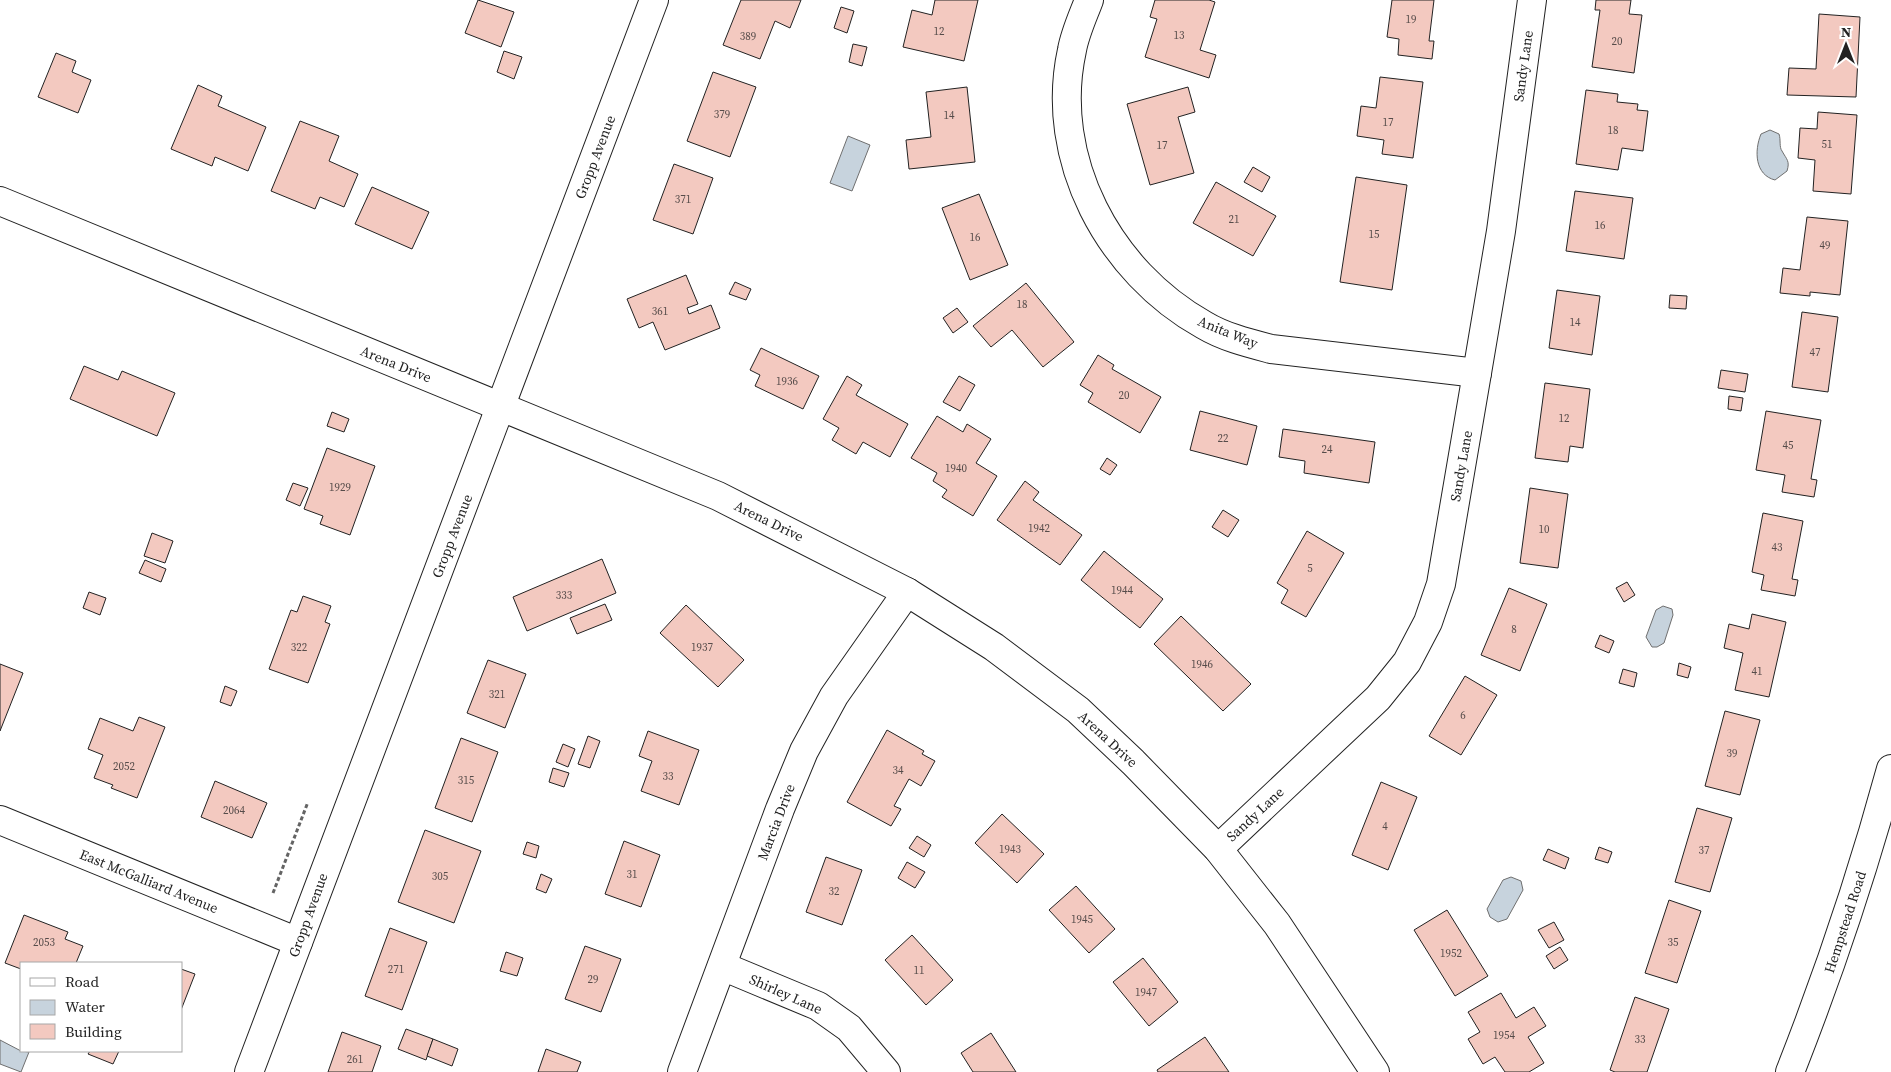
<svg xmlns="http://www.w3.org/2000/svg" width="1891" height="1072" viewBox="0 0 1891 1072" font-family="'Source Serif 4',serif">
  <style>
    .water { fill: #c7d3dd; stroke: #6f6f6f }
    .building { fill: #f3c9c0; stroke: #222 }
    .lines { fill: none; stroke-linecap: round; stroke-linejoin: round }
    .minor-casing { stroke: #222; stroke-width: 30 }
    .major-casing { stroke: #222; stroke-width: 30 }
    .path { stroke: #646464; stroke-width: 3; stroke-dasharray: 4 2.5; stroke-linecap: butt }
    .minor { stroke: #fff; stroke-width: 28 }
    .major { stroke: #fff; stroke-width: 28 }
    .labels { text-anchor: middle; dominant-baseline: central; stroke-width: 4; stroke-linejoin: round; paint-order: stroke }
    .number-label { font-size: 11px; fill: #564c4a }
    .street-label { font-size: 14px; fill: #222; stroke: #fff }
  </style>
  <rect width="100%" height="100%" fill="#fff"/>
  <!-- water -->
  <g class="water">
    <path d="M1770,130L1779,134C1781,140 1779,147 1782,151C1787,160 1790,161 1787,171L1775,180C1755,175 1754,151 1761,134Z"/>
    <path d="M848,136L870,145L852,191L830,183Z"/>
    <path d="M1663,606L1672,609L1673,615L1664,643L1657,647H1652L1646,637L1656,610Z"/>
    <path d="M1511,877L1521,881L1523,890L1507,919L1498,922L1490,917L1487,909L1503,880Z"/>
    <path d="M0,1040L21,1051L29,1052L21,1072L0,1064Z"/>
  </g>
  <!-- building -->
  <g class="building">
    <path d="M478,0L514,12L501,47L465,33Z"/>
    <path d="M741,0H801L790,28L775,21L760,59L723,45Z"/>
    <path d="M935,0H978L964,61L903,47L912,10L932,15Z"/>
    <path d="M1155,0H1209L1215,2L1200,50L1216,55L1209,78L1145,57L1157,19L1150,17Z"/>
    <path d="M1392,0H1434L1429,41H1434L1432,59L1398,55L1399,39L1387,37Z"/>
    <path d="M1596,0H1631L1629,14L1642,15L1634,73L1592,67L1600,10H1595Z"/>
    <path d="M841,7L854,11L847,33L834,28Z"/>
    <path d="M1819,14L1860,17L1856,97L1787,95L1789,68L1816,69Z"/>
    <path d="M853,44L867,47L862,66L849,62Z"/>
    <path d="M504,51L522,57L514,79L497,72Z"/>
    <path d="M56,53L76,61L72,72L91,80L78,113L38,97Z"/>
    <path d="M713,72L756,87L730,157L687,141Z"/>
    <path d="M1380,77L1423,82L1413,158L1382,154L1384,140L1357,136L1361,106L1376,108Z"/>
    <path d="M198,85L222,96L218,106L266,127L248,171L215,157L212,166L171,149Z"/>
    <path d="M967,87L975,162L909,169L906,140L931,137L926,92Z"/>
    <path d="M1188,87L1195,112L1178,117L1194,173L1150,185L1127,104Z"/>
    <path d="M1586,90L1618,94L1617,102L1638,104L1637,110L1648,111L1643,151L1622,148L1618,170L1576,164Z"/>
    <path d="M1818,112L1857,115L1851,194L1813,191L1815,160L1798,158L1800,128L1817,129Z"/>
    <path d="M300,121L339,136L329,161L358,174L344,207L320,197L315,209L271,191Z"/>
    <path d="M674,164L713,178L693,234L653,220Z"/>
    <path d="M1253,167L1270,177L1262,192L1244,182Z"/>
    <path d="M1356,177L1407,185L1392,290L1340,282Z"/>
    <path d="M1216,182L1276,216L1253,256L1193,223Z"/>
    <path d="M372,187L429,212L412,249L355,224Z"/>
    <path d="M1575,191L1633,198L1624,259L1566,251Z"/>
    <path d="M979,194L1008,265L970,280L942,208Z"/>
    <path d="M1807,217L1848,221L1840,295L1810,292V296L1780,293L1783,268L1800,270Z"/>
    <path d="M686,275L698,304L687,308L689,314L711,305L720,328L665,350L653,322L639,328L627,299Z"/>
    <path d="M735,282L751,289L746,300L729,294Z"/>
    <path d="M1026,283L1074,342L1043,367L1012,330L991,347L973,326Z"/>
    <path d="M1557,290L1600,296L1592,355L1549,348Z"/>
    <path d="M1670,295L1687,296L1686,309L1669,308Z"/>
    <path d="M957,308L968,322L953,333L943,318Z"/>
    <path d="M1802,312L1838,317L1828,392L1792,387Z"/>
    <path d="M761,348L819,376L803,409L755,386L760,375L750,370Z"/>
    <path d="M1098,355L1114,365L1112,369L1161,397L1140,433L1088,402L1093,393L1080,385Z"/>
    <path d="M84,366L118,380L122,371L175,393L157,436L70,399Z"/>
    <path d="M1721,370L1748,374L1745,392L1718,388Z"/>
    <path d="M847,376L862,385L856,395L908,424L890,457L863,442L856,454L832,440L839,428L823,419Z"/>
    <path d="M959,376L975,385L960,411L943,402Z"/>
    <path d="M1545,383L1590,389L1583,448L1570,446L1568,462L1535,458Z"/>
    <path d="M1729,396L1743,398L1741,411L1728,409Z"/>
    <path d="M1200,411L1257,426L1247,465L1190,450Z"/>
    <path d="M1766,411L1821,420L1811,479L1817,480L1814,497L1782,492L1785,475L1756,470Z"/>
    <path d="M332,412L349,419L344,432L327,426Z"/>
    <path d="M937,416L963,432L967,424L991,439L976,463L997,476L973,516L942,497L947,490L933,481L937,473L911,458Z"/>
    <path d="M1283,429L1375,442L1369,483L1304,473L1305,461L1279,457Z"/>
    <path d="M327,448L375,466L350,535L320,524L323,516L304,509Z"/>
    <path d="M1107,458L1117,465L1110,475L1100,469Z"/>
    <path d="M1025,481L1039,492L1033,500L1082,535L1060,565L997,520Z"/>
    <path d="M293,483L308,488L300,506L286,500Z"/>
    <path d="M1530,488L1568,494L1558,568L1520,563Z"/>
    <path d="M1223,510L1239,520L1228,537L1212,527Z"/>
    <path d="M1763,513L1803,521L1792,579L1798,580L1795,596L1761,590L1764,575L1752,572Z"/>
    <path d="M1307,531L1344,553L1306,617L1281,603L1288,590L1277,583Z"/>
    <path d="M152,533L173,541L165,563L144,556Z"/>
    <path d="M1104,551L1163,599L1140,628L1081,580Z"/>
    <path d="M602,559L616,593L527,631L513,597Z"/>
    <path d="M145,560L166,569L161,582L139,573Z"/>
    <path d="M1627,582L1635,595L1624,602L1616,588Z"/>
    <path d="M1509,588L1547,604L1520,671L1481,655Z"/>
    <path d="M89,592L106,598L100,615L83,608Z"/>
    <path d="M303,596L331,606L325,622L330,624L308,683L269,669L291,610L297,612Z"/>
    <path d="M605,604L612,620L577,634L570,618Z"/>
    <path d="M686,605L744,660L718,687L660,633Z"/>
    <path d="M1752,614L1786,622L1769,697L1735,690L1743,653L1724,648L1729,624L1749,629Z"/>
    <path d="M1181,616L1251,684L1223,711L1154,644Z"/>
    <path d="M1600,635L1614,641L1609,653L1595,647Z"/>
    <path d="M488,660L526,674L505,728L467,713Z"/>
    <path d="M1679,663L1691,667L1688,678L1677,675Z"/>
    <path d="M0,664L23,673L0,731Z"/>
    <path d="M1623,669L1637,673L1634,687L1619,683Z"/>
    <path d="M1465,676L1497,695L1461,755L1429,736Z"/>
    <path d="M225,686L237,691L231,706L220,702Z"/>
    <path d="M1725,711L1760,720L1740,795L1705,786Z"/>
    <path d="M139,717L165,727L137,798L111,788L113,785L94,778L103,755L88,749L100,718L133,731Z"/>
    <path d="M887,730L924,751L922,754L935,761L921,786L909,779L894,806L901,809L891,826L847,802Z"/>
    <path d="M648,731L699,750L679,805L641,791L652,761L639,756Z"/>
    <path d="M588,736L600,741L590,768L578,764Z"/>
    <path d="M461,738L498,752L472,822L435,808Z"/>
    <path d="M563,744L575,749L568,767L556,762Z"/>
    <path d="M553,768L569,773L564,787L549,782Z"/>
    <path d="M215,781L267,803L252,838L201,817Z"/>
    <path d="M1381,782L1417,797L1388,870L1352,855Z"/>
    <path d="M1697,808L1732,818L1710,892L1675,882Z"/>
    <path d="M1002,814L1044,854L1017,883L975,843Z"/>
    <path d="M425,830L481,851L454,923L398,902Z"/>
    <path d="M917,836L931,845L924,857L909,848Z"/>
    <path d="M624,841L660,855L641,907L605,894Z"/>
    <path d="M527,842L539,846L536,858L523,854Z"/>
    <path d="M1599,847L1612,852L1608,863L1595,859Z"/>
    <path d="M1548,849L1569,858L1565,869L1543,860Z"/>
    <path d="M826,857L862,870L842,925L806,912Z"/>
    <path d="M907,862L925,872L915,888L898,878Z"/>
    <path d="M541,874L552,879L546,893L536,889Z"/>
    <path d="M1076,886L1115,929L1089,953L1049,910Z"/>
    <path d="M1669,900L1701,911L1677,983L1645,973Z"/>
    <path d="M1447,910L1488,976L1455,996L1414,930Z"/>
    <path d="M24,915L68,932L65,939L83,946L76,963H21V969L5,963Z"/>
    <path d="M1554,922L1564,940L1549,948L1538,930Z"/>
    <path d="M390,928L427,942L402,1010L365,996Z"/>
    <path d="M912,935L953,980L926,1005L885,960Z"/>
    <path d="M585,946L621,959L601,1012L565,999Z"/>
    <path d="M1560,947L1568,960L1554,969L1546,956Z"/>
    <path d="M506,952L523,958L517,976L500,971Z"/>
    <path d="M1143,958L1178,1002L1149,1026L1113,982Z"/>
    <path d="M181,969L195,974L181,1010Z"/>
    <path d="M1501,993L1516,1018L1534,1007L1546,1026L1528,1037L1544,1063L1529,1072H1505L1495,1057L1483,1064L1468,1039L1480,1032L1468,1012Z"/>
    <path d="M1635,997L1669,1009L1647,1072H1615L1610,1070Z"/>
    <path d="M406,1029L433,1039L426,1060L398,1049Z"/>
    <path d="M342,1032L381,1046L372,1072H328Z"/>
    <path d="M991,1033L1016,1072H973L961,1053Z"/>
    <path d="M1205,1037L1229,1072H1158L1157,1070Z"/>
    <path d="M433,1039L458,1049L452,1066L427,1056Z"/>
    <path d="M546,1049L581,1062L577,1072H538Z"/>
    <path d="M90,1051H119L113,1064L88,1054Z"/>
  </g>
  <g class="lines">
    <defs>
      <g id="minor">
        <path d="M1089,0C1083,16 1075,33 1072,50C1048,159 1109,272 1204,325C1224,337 1248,343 1271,349L1477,373"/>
        <path d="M0,820L298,942"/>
        <path d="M1218,849L1378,698L1407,662L1428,622L1441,584L1477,373L1501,231L1532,0"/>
        <path d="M722,966L818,1006L849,1028L886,1072"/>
        <path d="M249,1072L654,0"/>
        <path d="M682,1072L780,809L804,751L834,696L907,592"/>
        <path d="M1790,1072C1829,973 1863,872 1891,769"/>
      </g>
      <path id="major" d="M0,201L718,496L907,592L994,647L1078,710L1133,762L1218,849L1277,924L1375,1072"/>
    </defs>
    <!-- minor casing -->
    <use href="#minor" class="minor-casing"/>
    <!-- major casing -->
    <use href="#major" class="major-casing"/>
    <!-- path -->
    <path class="path" d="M273,893L308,802"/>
    <!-- minor -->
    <use href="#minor" class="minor"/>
    <!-- major -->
    <use href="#major" class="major"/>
  </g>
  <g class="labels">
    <!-- number labels -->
    <g class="number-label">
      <text x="1411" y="19">19</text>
      <text x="939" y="31">12</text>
      <text x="1179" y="35">13</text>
      <text x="748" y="36">389</text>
      <text x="1617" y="41">20</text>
      <text x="722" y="114">379</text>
      <text x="949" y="115">14</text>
      <text x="1388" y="122">17</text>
      <text x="1613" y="130">18</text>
      <text x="1827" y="144">51</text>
      <text x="1162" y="145">17</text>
      <text x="683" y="199">371</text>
      <text x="1234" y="219">21</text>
      <text x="1600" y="225">16</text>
      <text x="1374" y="234">15</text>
      <text x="975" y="237">16</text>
      <text x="1825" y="245">49</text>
      <text x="1022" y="304">18</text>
      <text x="660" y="311">361</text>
      <text x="1575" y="322">14</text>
      <text x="1815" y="352">47</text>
      <text x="787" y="381">1936</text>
      <text x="1124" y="395">20</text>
      <text x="1564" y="418">12</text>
      <text x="1223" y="438">22</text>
      <text x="1788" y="445">45</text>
      <text x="1327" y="449">24</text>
      <text x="956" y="468">1940</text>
      <text x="340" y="487">1929</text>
      <text x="1039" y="528">1942</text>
      <text x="1544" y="529">10</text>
      <text x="1777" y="547">43</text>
      <text x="1310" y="568">5</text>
      <text x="1122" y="590">1944</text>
      <text x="564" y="595">333</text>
      <text x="1514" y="629">8</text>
      <text x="299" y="647">322</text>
      <text x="702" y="647">1937</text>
      <text x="1202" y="664">1946</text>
      <text x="1757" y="671">41</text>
      <text x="497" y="694">321</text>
      <text x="1463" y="715">6</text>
      <text x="1732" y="753">39</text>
      <text x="124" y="766">2052</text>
      <text x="898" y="770">34</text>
      <text x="668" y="776">33</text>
      <text x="466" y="780">315</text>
      <text x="234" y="810">2064</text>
      <text x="1385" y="826">4</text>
      <text x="1010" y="849">1943</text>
      <text x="1704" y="850">37</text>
      <text x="632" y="874">31</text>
      <text x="440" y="876">305</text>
      <text x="834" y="891">32</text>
      <text x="1082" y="919">1945</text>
      <text x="44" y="942">2053</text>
      <text x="1673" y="942">35</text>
      <text x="1451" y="953">1952</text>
      <text x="396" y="969">271</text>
      <text x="919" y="970">11</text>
      <text x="593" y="979">29</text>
      <text x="1146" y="992">1947</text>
      <text x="1504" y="1035">1954</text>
      <text x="1640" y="1039">33</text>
      <text x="355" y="1059">261</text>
    </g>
    <!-- street labels -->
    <g class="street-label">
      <text transform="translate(1523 66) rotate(-82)">Sandy Lane</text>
      <text transform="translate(595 157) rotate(-69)">Gropp Avenue</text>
      <text transform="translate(1228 332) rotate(22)">Anita Way</text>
      <text transform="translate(396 364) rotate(22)">Arena Drive</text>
      <text transform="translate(1461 466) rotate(-80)">Sandy Lane</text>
      <text transform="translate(769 521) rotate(26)">Arena Drive</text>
      <text transform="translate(452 536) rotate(-69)">Gropp Avenue</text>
      <text transform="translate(1108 739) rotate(43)">Arena Drive</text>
      <text transform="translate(1255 814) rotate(-43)">Sandy Lane</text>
      <text transform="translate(776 822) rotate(-69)">Marcia Drive</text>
      <text transform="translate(149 881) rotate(22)">East McGalliard Avenue</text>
      <text transform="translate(308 915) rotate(-70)">Gropp Avenue</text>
      <text transform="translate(1845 922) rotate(-72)">Hempstead Road</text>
      <text transform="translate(786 994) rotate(24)">Shirley Lane</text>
    </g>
  </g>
  <!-- legend -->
  <rect x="20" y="962" width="162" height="90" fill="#ffffff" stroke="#a7a7a7"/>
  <rect x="30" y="978" width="25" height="8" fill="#ffffff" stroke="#a7a7a7"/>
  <text x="65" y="987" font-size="15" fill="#222222">Road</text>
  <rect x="30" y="1000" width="25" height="15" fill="#c7d3dd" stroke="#a7a7a7"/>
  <text x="65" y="1012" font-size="15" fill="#222222">Water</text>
  <rect x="30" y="1024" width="25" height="15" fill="#f3c9c0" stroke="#a7a7a7"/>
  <text x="65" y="1037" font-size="15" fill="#222222">Building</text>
  <!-- north arrow -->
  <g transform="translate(1846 45)" stroke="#ffffff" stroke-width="4" paint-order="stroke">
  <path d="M0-4L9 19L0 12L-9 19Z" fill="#222222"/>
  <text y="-8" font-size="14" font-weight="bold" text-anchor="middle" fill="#222222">N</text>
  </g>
</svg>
